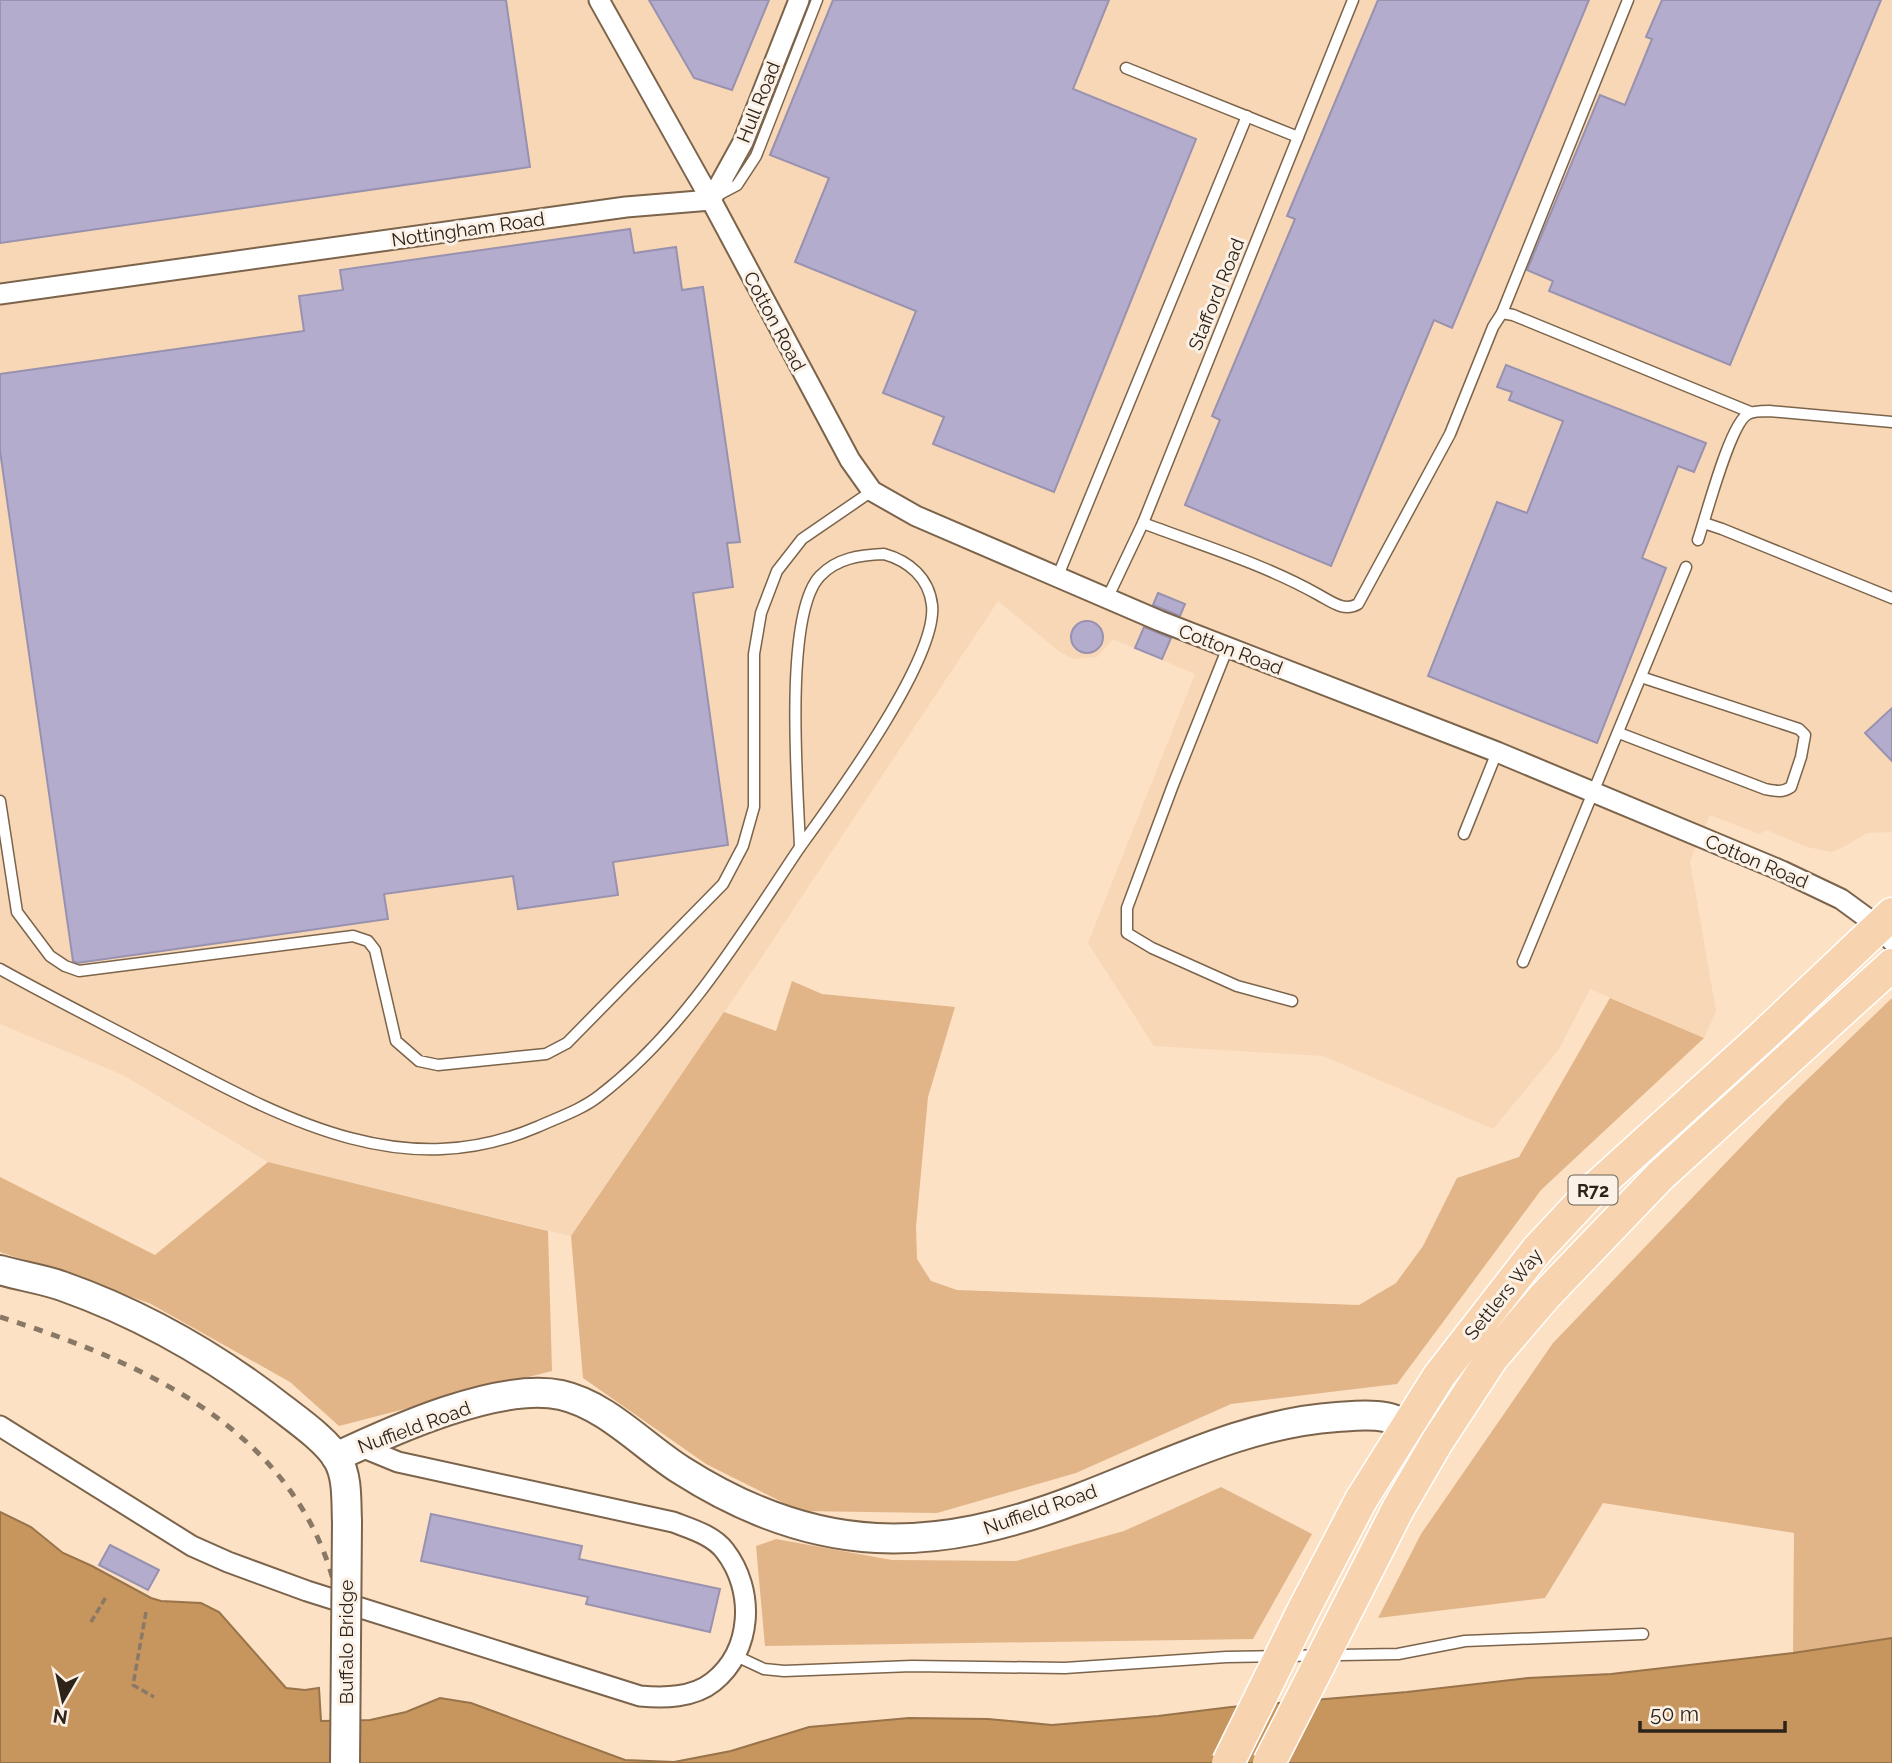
<svg xmlns="http://www.w3.org/2000/svg" width="1892" height="1763" viewBox="0 0 1892 1763" font-family="Raleway,sans-serif">
  <style>
    .built { fill: #f7d7b5 }
    .green { fill: #e1b588 }
    .water { fill: #c7955e; stroke: #997349; stroke-width: 2 }
    .building { fill: #b4accc; stroke: #9991b0; stroke-width: 2 }
    .lines { fill: none; stroke-linecap: round; stroke-linejoin: round }
    .lane-casing { stroke: #7b644b; stroke-width: 13 }
    .street-casing { stroke: #7b644b; stroke-width: 23 }
    .secondary-casing { stroke: #7b644b; stroke-width: 32 }
    .primary-casing { stroke: #fff; stroke-width: 35 }
    .path { stroke: #8a7967; stroke-width: 3.5; stroke-dasharray: 7 3.5; stroke-linecap: butt }
    .lane { stroke: #fff; stroke-width: 10 }
    .street { stroke: #fff; stroke-width: 19 }
    .secondary { stroke: #fff; stroke-width: 28 }
    .primary { stroke: #f7d4af; stroke-width: 32 }
    .rail { stroke: #897866; stroke-width: 5; stroke-dasharray: 9 9; stroke-linecap: butt }
    .secondary-bridge-casing { stroke: #7b644b; stroke-width: 32; stroke-linecap: butt }
    .primary-bridge-casing { stroke: #fff; stroke-width: 35; stroke-linecap: butt }
    .secondary-bridge { stroke: #fff; stroke-width: 28 }
    .primary-bridge { stroke: #f7d4af; stroke-width: 32 }
    .labels { text-anchor: middle; dominant-baseline: central; stroke-width: 6; stroke-linejoin: round; paint-order: stroke }
    .shield { fill: #fcf1e6; stroke: #6b6156; stroke-width: 2 }
    .shield-label { font-size: 18px; font-weight: bold; fill: #2d2319 }
    .street-label { font-size: 19px; fill: #2d2319; stroke: #fcf1e6 }
  </style>
  <rect width="100%" height="100%" fill="#fce1c5"/>
  <!-- built -->
  <path class="built" d="M0,0H1892V832L1867,833L1847,845L1832,852L1807,847L1767,830L1759,834L1710,815L1690,861L1716,1011L1704,1038L1590,989L1559,1049L1493,1129L1323,1056L1154,1046L1088,943L1195,674L1113,639L1097,657L1073,659L1060,652L998,601L757,964L571,1236L268,1162L123,1075L0,1024Z"/>
  <!-- green -->
  <g class="green">
    <path d="M792,981L822,994L955,1007L928,1097L916,1227L917,1259L931,1281L957,1290L1359,1305L1396,1283L1423,1246L1457,1178L1519,1157L1610,998L1704,1038L1541,1190L1397,1384L1231,1404L1076,1473L937,1513L800,1511L706,1464L583,1378L571,1236L724,1012L776,1031Z"/>
    <path d="M1892,998V1638L1793,1653L1794,1533L1603,1503L1545,1598L1378,1618L1421,1534L1553,1343L1785,1101Z"/>
    <path d="M268,1162L548,1231L552,1371L339,1426L290,1382L149,1303L0,1252V1177L155,1255Z"/>
    <path d="M1221,1487L1312,1534L1253,1639L765,1646L756,1546L776,1539L892,1560L1016,1561L1124,1531Z"/>
  </g>
  <!-- water -->
  <path class="water" d="M0,1512L31,1527L63,1553L92,1566L151,1598L161,1601L201,1603L219,1612L286,1688L305,1690L319,1688L321,1721L370,1720L406,1712L440,1698L471,1703L625,1760L674,1762L731,1751L809,1727L909,1718L988,1719L1052,1725L1158,1716L1231,1707L1407,1692L1528,1678L1611,1674L1793,1653L1892,1638V1763H0Z"/>
  <!-- building -->
  <g class="building">
    <path d="M0,0H506L530,167L0,243Z"/>
    <path d="M649,0H769L732,90L694,78Z"/>
    <path d="M833,0H1109L1073,89L1196,139L1054,492L933,444L944,417L883,393L916,311L795,262L829,178L770,155Z"/>
    <path d="M1378,0H1589L1452,328L1434,320L1331,566L1185,505L1220,420L1212,416L1295,219L1287,216Z"/>
    <path d="M1662,0H1881L1730,365L1549,291L1553,281L1527,270L1600,95L1625,105L1652,39L1646,37Z"/>
    <path d="M630,229L634,253L676,247L682,290L703,287L740,542L727,543L733,587L693,593L728,845L613,862L618,895L518,909L513,876L384,894L388,919L77,963L73,961L0,451V374L304,331L299,296L343,290L340,270Z"/>
    <path d="M1506,365L1706,443L1694,472L1678,466L1642,558L1666,568L1597,743L1428,676L1497,502L1527,513L1563,421L1509,400L1512,392L1497,387Z"/>
    <path d="M1158,593L1185,604L1180,616L1153,605Z"/>
    <circle cx="1087" cy="637" r="16"/>
    <path d="M1144,627L1171,638L1162,659L1135,648Z"/>
    <path d="M1892,708V761L1865,733Z"/>
    <path d="M431,1514L582,1546L579,1559L720,1589L710,1632L586,1604L588,1597L421,1561Z"/>
    <path d="M110,1545L159,1570L148,1590L99,1565Z"/>
  </g>
  <g class="lines">
    <defs>
      <g id="lane">
        <path d="M1126,68L1298,137"/>
        <path d="M718,195L737,185L756,156L817,0"/>
        <path d="M1502,313L1628,0"/>
        <path d="M1143,523C1201,545 1264,564 1319,595C1332,602 1344,612 1358,604L1450,434L1493,327L1502,313L1513,315L1750,412"/>
        <path d="M1704,523L1722,529L1892,598"/>
        <path d="M1698,540C1706,517 1730,423 1748,414C1753,411 1763,411 1769,411L1892,422"/>
        <path d="M884,554C909,561 929,578 932,605C938,659 834,800 800,847C798,791 783,615 820,576C837,558 860,555 884,554Z"/>
        <path d="M1057,578L1247,116"/>
        <path d="M1107,599L1143,523L1353,0"/>
        <path d="M1228,647L1173,785L1127,908V933L1152,948L1237,986L1292,1001"/>
        <path d="M1619,733L1765,789C1775,791 1782,793 1791,787L1801,757L1805,735L1799,729L1641,677"/>
        <path d="M0,801L17,912L50,956L65,966L79,971L353,936L368,941L375,950L396,1041L419,1061L438,1065L546,1054L567,1043L723,884L743,846L754,807V654L761,613L777,571L802,539L872,491"/>
        <path d="M1464,834L1497,752"/>
        <path d="M1523,962L1686,567"/>
        <path d="M0,969C52,998 106,1025 159,1053C279,1116 400,1186 537,1127C557,1118 581,1110 599,1096C684,1031 741,935 800,847"/>
        <path d="M734,1655L764,1669L784,1671L912,1666L1065,1668L1226,1657L1398,1654L1465,1641L1643,1634"/>
      </g>
      <g id="street">
        <path d="M799,0L743,142L711,200L850,460L872,491L916,516L1160,621L1497,752L1782,871L1841,899L1878,926L1892,941"/>
        <path d="M0,294L626,207L711,200L599,0"/>
        <path d="M0,1426L192,1546L228,1562L307,1591L640,1696C664,1698 693,1698 713,1682C753,1650 755,1590 725,1551C713,1535 691,1529 673,1522L398,1462L359,1446"/>
      </g>
      <g id="secondary">
        <path d="M0,1270C20,1276 42,1279 62,1286C144,1315 214,1355 283,1409C300,1422 328,1442 338,1460C348,1478 346,1501 347,1522"/>
        <path d="M336,1457C393,1430 499,1382 561,1395C606,1405 643,1446 681,1470C817,1557 933,1555 1080,1498C1164,1466 1246,1423 1337,1417C1353,1416 1369,1414 1385,1417C1404,1421 1420,1432 1437,1442"/>
      </g>
      <g id="primary">
        <path d="M1361,1500L1439,1376L1537,1250L1593,1190L1762,1037L1892,914"/>
        <path d="M1398,1509L1437,1442L1492,1358L1545,1296L1660,1176L1892,965"/>
      </g>
    </defs>
    <!-- lane casing -->
    <use href="#lane" class="lane-casing"/>
    <!-- street casing -->
    <use href="#street" class="street-casing"/>
    <!-- secondary casing -->
    <use href="#secondary" class="secondary-casing"/>
    <!-- primary casing -->
    <use href="#primary" class="primary-casing"/>
    <!-- path -->
    <g class="path">
      <path d="M146,1612L133,1685L154,1697"/>
      <path d="M91,1622L106,1597"/>
    </g>
    <!-- lane -->
    <use href="#lane" class="lane"/>
    <!-- street -->
    <use href="#street" class="street"/>
    <!-- secondary -->
    <use href="#secondary" class="secondary"/>
    <!-- primary -->
    <use href="#primary" class="primary"/>
    <!-- rail -->
    <path class="rail" d="M0,1317C139,1361 292,1427 334,1583C349,1640 342,1704 341,1763"/>
    <defs>
      <path id="secondary-bridge" d="M345,1763L347,1522"/>
      <g id="primary-bridge">
        <path d="M1228,1763L1303,1611L1361,1500"/>
        <path d="M1269,1763L1398,1509"/>
      </g>
    </defs>
    <!-- secondary-bridge casing -->
    <use href="#secondary-bridge" class="secondary-bridge-casing"/>
    <!-- primary-bridge casing -->
    <use href="#primary-bridge" class="primary-bridge-casing"/>
    <!-- secondary-bridge -->
    <use href="#secondary-bridge" class="secondary-bridge"/>
    <!-- primary-bridge -->
    <use href="#primary-bridge" class="primary-bridge"/>
  </g>
  <g class="labels">
    <!-- shield labels -->
    <rect class="shield" x="1568.5" y="1175.5" width="49" height="29" rx="5"/>
    <g class="shield-label">
      <text x="1593" y="1190">R72</text>
    </g>
    <!-- street labels -->
    <g class="street-label">
      <text transform="translate(758 102) rotate(-68)">Hull Road</text>
      <text transform="translate(468 229) rotate(-8)">Nottingham Road</text>
      <text transform="translate(1216 294) rotate(-68)">Stafford Road</text>
      <text transform="translate(775 321) rotate(62)">Cotton Road</text>
      <text transform="translate(1231 649) rotate(21)">Cotton Road</text>
      <text transform="translate(1757 861) rotate(23)">Cotton Road</text>
      <text transform="translate(1503 1294) rotate(-51)">Settlers Way</text>
      <text transform="translate(414 1427) rotate(-20)">Nuffield Road</text>
      <text transform="translate(1040 1509) rotate(-19)">Nuffield Road</text>
      <text transform="translate(346 1642) rotate(-90)">Buffalo Bridge</text>
    </g>
  </g>
  <!-- north arrow -->
  <g transform="translate(63 1700) rotate(189)" stroke="#fcf1e6" stroke-width="5" paint-order="stroke">
  <path d="M0-5L12 26L0 18L-12 26Z" fill="#2d2319"/>
  <text y="-10" font-size="19" font-weight="bold" text-anchor="middle" fill="#2d2319">N</text>
  </g>
  <!-- scale -->
  <path d="M1640 1721v10h145v-10" fill="none" stroke="#2d2319" stroke-width="3.5"/>
  <text x="1650" y="1721" font-size="21" fill="#2d2319" stroke="#fcf1e6" stroke-width="5" paint-order="stroke">50 m</text>
</svg>
